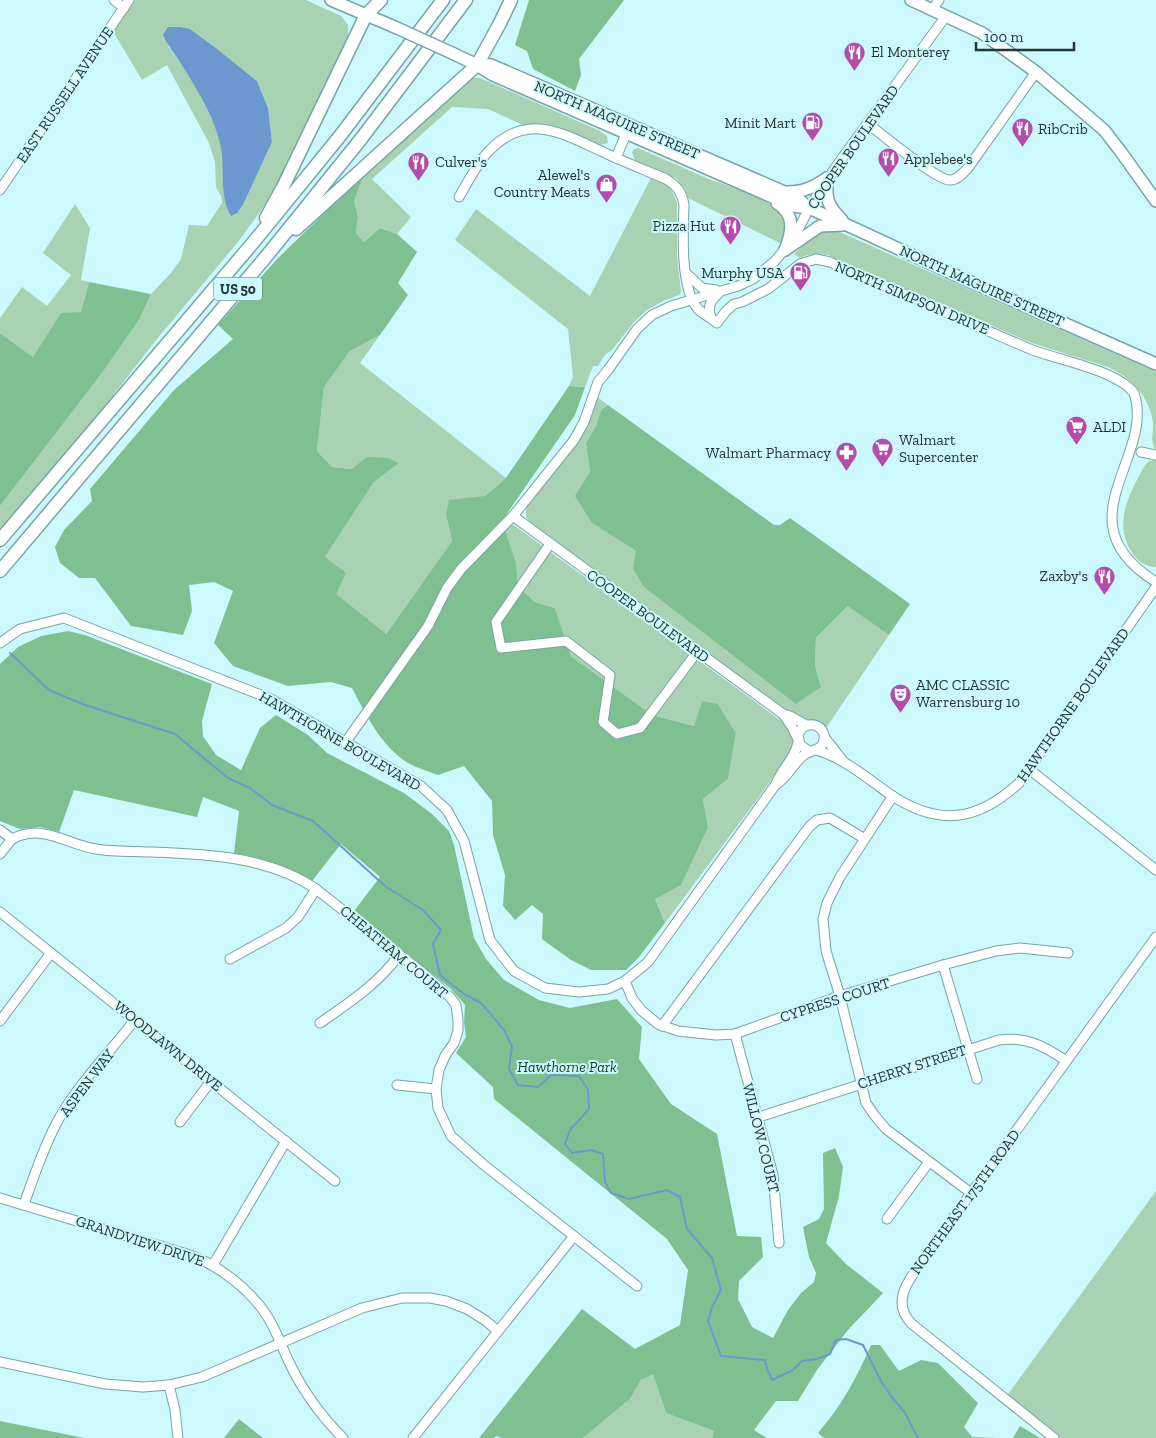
<svg xmlns="http://www.w3.org/2000/svg" width="1156" height="1438" viewBox="0 0 1156 1438" font-family="'Zilla Slab',serif">
  <style>
    .green { fill: #a8d2b2; fill-rule: evenodd }
    .forest { fill: #7fc090 }
    .water { fill: #6b98cf }
    .lines { fill: none; stroke-linecap: round; stroke-linejoin: round }
    .stream { stroke: #6b98cf; stroke-width: 2 }
    .minor-casing { stroke: #78a3a7; stroke-width: 11 }
    .major-casing { stroke: #78a3a7; stroke-width: 14 }
    .highway-casing { stroke: #78a3a7; stroke-width: 15 }
    .minor { stroke: #fff; stroke-width: 9 }
    .major { stroke: #fff; stroke-width: 11 }
    .highway { stroke: #fff; stroke-width: 12 }
    .major-bridge-casing { stroke: #78a3a7; stroke-width: 14; stroke-linecap: butt }
    .major-bridge { stroke: #fff; stroke-width: 11 }
    .labels { text-anchor: middle; dominant-baseline: central; stroke-width: 4; stroke-linejoin: round; paint-order: stroke }
    .shield { fill: #ccf9fd; stroke: #567072; stroke-width: 1 }
    .shield-label { font-size: 14px; font-weight: bold; fill: #233537 }
    .poi-label { font-size: 15px; fill: #233537; stroke: #ccf9fd; text-anchor: start }
    .street-label { font-size: 15px; fill: #233537; stroke: #ccf9fd }
    .park-label { font-size: 15px; font-style: italic; fill: #114223; stroke: #ccf9fd }
  </style>
  <rect width="100%" height="100%" fill="#ccf9fd"/>
  <!-- green -->
  <g class="green">
    <path d="M135,0H306L341,16L348,25V36L273,194L238,242L157,339L96,417L0,529V506L102,373L139,320L151,294L171,273L181,259L189,225L207,226L222,203L221,196L216,187L215,162L209,143L167,65L142,80L114,33V27ZM190,29L216,48L257,81L268,108L272,142L243,205L225,196C224,180 225,162 221,146C212,110 190,75 168,46Z"/>
    <path d="M473,78H480L600,131L607,136L608,143L600,145L561,128L541,125L525,126L488,109L452,107L372,179L411,217L397,234L380,228L364,242L356,233L358,217L354,201L362,178L340,198L337,197L468,79Z"/>
    <path d="M638,148L711,180C725,184 775,202 783,213C789,222 785,234 780,243L688,198L684,188L676,178L635,161L632,152L634,149Z"/>
    <path d="M652,176C665,183 673,188 677,203V256L681,292L679,295L663,301L647,310L634,322L612,350L605,355L598,366H593L585,387L569,386L573,377L568,329L455,240L476,209L590,296Z"/>
    <path d="M75,204L90,228L81,280L89,282L81,312L61,314L33,357L0,333V318L22,287L47,306L71,275L43,253Z"/>
    <path d="M835,230L1156,372V450C1149,441 1154,433 1153,423C1150,397 1131,377 1108,367L1032,343L828,255C818,254 808,253 800,258L794,254L816,232Z"/>
    <path d="M380,335L360,363L506,478L485,496L446,515L452,541L385,635L335,594L325,557L374,482L399,463L352,469L332,467L317,451L324,387L350,351Z"/>
    <path d="M597,397L608,405L601,410L596,426L586,443L590,472L592,523L636,551L821,687L815,666L816,638L849,605L889,635L826,728L816,721L805,720L787,711L530,522L526,517V508L566,454Z"/>
    <path d="M1156,460V567C1145,567 1137,561 1131,551C1113,521 1130,493 1145,465L1149,461Z"/>
    <path d="M508,512V518L511,523L784,723C798,742 796,743 784,763L665,923L655,899L708,827L703,799L728,779L736,733L718,704L702,702L694,726L652,715L571,656L555,608L535,602L518,586L516,563L503,523Z"/>
    <path d="M1156,1191V1438H1059L1006,1397Z"/>
    <path d="M653,1373L666,1413L714,1431L712,1438H583L630,1399L641,1380Z"/>
  </g>
  <!-- forest -->
  <g class="forest">
    <path d="M529,0H624L579,59L581,75L575,91L533,69L527,51L515,45Z"/>
    <path d="M363,176L354,201L358,217L356,233L364,242L380,228L397,234L417,252L398,283L408,295L380,335L350,351L324,387L317,451L332,467L352,469L367,457L388,458L399,463L374,482L325,557L346,573L336,594L386,634L452,541L446,515L449,500L485,496L506,478L569,386L585,387L575,415L508,512L503,523L516,563L518,586L535,602L555,608L571,656L652,715L694,726L702,701L718,704L736,733L728,779L703,799L708,827L681,885L655,899L665,923L639,957L626,970H591L571,960L542,939L543,914L532,905L515,920L503,906L505,875L493,835L492,801L464,766L438,775C428,771 417,768 408,763C381,746 366,715 352,688L331,682L288,686L233,666L214,643L233,591L214,582L189,585L192,611L183,635L131,626L95,578H79L60,563L55,547L64,530L92,501L90,489L174,390L233,339L218,325L278,258Z"/>
    <path d="M89,282L151,294L139,320L102,373L0,506V333L33,357L61,313L81,312Z"/>
    <path d="M608,405L774,525H780L790,518L910,604L889,635L848,606L816,638L815,666L821,687L796,704L644,587L633,569L636,551L592,523L575,496L590,472L586,443L596,426L601,410Z"/>
    <path d="M68,631L85,635L212,684L202,721L203,736L216,755L241,770L260,728L276,715L308,735L327,753L404,793L432,814L449,831L454,845L474,938L486,959L504,980L539,1000L570,1008L617,999L642,1027L639,1059L671,1104L717,1134L737,1236L761,1237L763,1257L739,1281L738,1299L752,1327L773,1338L788,1310L801,1293L814,1282L816,1273L809,1257L803,1227L819,1219L824,1209L823,1153L835,1148L843,1167L839,1196L826,1243L846,1264L883,1293L848,1330L817,1370L798,1401H776L754,1430L767,1438H712L714,1431L666,1413L653,1374L641,1380L630,1399L583,1438H502L496,1436L494,1438H479L582,1309L635,1349L680,1325L688,1270L667,1239L494,1099L493,1087L456,1053L466,1037L464,1022L465,1005L451,989L354,911L380,877L341,844L312,881L258,858L234,853L239,811L203,797L197,817L74,790L59,832L41,827L20,829L0,821V664L18,647L41,636Z"/>
    <path d="M871,1345H880L899,1371L921,1360L938,1363L978,1403L964,1427L972,1437L996,1438H824L818,1433C842,1405 856,1379 871,1345Z"/>
    <path d="M239,1419L263,1438H224Z"/>
    <path d="M0,1421L84,1438H0Z"/>
    <path d="M1020,1426L1040,1438H1013Z"/>
  </g>
  <!-- water -->
  <path class="water" d="M168,27H180L190,29L216,48L257,81L268,108L272,142L243,205L237,213L231,216C219,196 225,170 221,148C215,118 197,89 181,64C175,54 168,46 163,35Z"/>
  <g class="lines">
    <!-- stream -->
    <path class="stream" d="M10,653L49,690L85,705L175,734L228,778L250,788L272,805L313,821L385,886L423,910L441,930L433,944L440,975L464,994L481,1003L504,1030L512,1046L509,1069L518,1085L538,1087L551,1075L579,1076L588,1090L589,1109L570,1130L565,1144L572,1153L591,1150L603,1154L605,1182L611,1193L629,1199L667,1190L680,1197L687,1229L712,1258L721,1290L712,1307L708,1321L721,1356L765,1360L767,1369L772,1380L793,1370L802,1361L817,1359L830,1354L836,1340L846,1339L863,1345L881,1381L891,1396L905,1413L918,1438"/>
    <defs>
      <g id="minor">
        <path d="M114,0L124,8"/>
        <path d="M932,10L939,0"/>
        <path d="M868,124C882,134 935,179 949,180C957,181 963,173 968,168L1036,72"/>
        <path d="M616,158L626,134"/>
        <path d="M0,190L129,0"/>
        <path d="M459,197C468,182 476,165 488,152C526,111 562,133 603,152C624,162 645,170 666,179C677,186 682,192 684,205C683,231 680,289 698,309C703,314 711,318 717,323L726,311L734,304L742,302L768,289L800,264L816,259L830,262L846,269C908,295 969,323 1030,349C1057,360 1117,370 1134,393C1156,457 1059,522 1156,582"/>
        <path d="M687,274L702,288L716,290"/>
        <path d="M711,318C707,307 710,301 719,293"/>
        <path d="M1141,452L1156,455"/>
        <path d="M513,516L783,714L792,727L798,739"/>
        <path d="M550,544L496,622L501,648L566,641L610,675L603,722L617,734L640,728L697,652"/>
        <path d="M0,643L20,629L64,618L271,699L421,786L447,810L464,841L490,940L514,971L545,988L579,992L608,989L625,981L648,962L776,784C782,769 796,757 798,742"/>
        <path d="M783,714L790,716L806,725"/>
        <path d="M825,738L843,761"/>
        <path d="M345,743L428,626L447,588L461,569L513,516L574,440L584,422L598,382L608,370L637,329L652,315L671,306L738,286L753,279L775,261L794,238L809,208L835,168L946,16"/>
        <path d="M816,750C844,758 867,778 891,795C939,827 978,821 1019,783L1156,587"/>
        <path d="M1029,769L1156,870"/>
        <path d="M777,784C789,775 793,764 804,755C810,750 820,751 823,743C830,726 805,716 798,735L800,745L809,751"/>
        <path d="M893,796L840,877L827,903L823,919L826,951L840,996L866,1103L875,1116L886,1129L971,1193"/>
        <path d="M0,830L12,839C44,823 65,844 96,849C114,852 132,851 150,852C205,854 268,856 316,889L423,973L450,997L456,1005L458,1020V1031L454,1043L445,1056L439,1070L436,1089L438,1108L451,1136L484,1165L637,1286"/>
        <path d="M0,854L12,839"/>
        <path d="M0,912L335,1181"/>
        <path d="M230,959L286,928L298,917L316,889"/>
        <path d="M943,965L977,1079"/>
        <path d="M625,981L632,998L641,1010L658,1024L678,1031L716,1035L735,1034L840,996L943,965L996,951L1020,948L1068,953"/>
        <path d="M0,1021L51,953"/>
        <path d="M320,1023C349,1003 379,983 399,955"/>
        <path d="M662,1026L809,827L817,820L830,818L865,839"/>
        <path d="M735,1034L773,1175L779,1243"/>
        <path d="M397,1085L436,1089"/>
        <path d="M756,1118L999,1040C1025,1036 1045,1046 1066,1061"/>
        <path d="M180,1122L211,1081"/>
        <path d="M0,1198L187,1254C217,1264 250,1289 267,1316C277,1331 282,1348 290,1364C304,1393 320,1415 343,1438"/>
        <path d="M24,1204C35,1174 45,1143 61,1115C81,1081 110,1052 134,1021"/>
        <path d="M887,1219L929,1162"/>
        <path d="M213,1265L286,1141"/>
        <path d="M0,1362L105,1384L143,1387L169,1385L202,1377L362,1308L402,1298H430L446,1301L467,1309L486,1321L498,1331"/>
        <path d="M169,1385L175,1410L178,1438"/>
        <path d="M413,1438L574,1236"/>
        <path d="M1054,1438L912,1324C889,1301 911,1277 925,1257L1156,937"/>
      </g>
      <g id="major">
        <path d="M331,0L397,28"/>
        <path d="M911,0L982,33L1036,72L1104,130L1121,152L1156,201"/>
        <path d="M452,53L477,65L493,75L793,206L809,208L847,225L955,275L1156,364"/>
        <path d="M479,64L491,65L796,197L809,208"/>
        <path d="M827,178C826,200 827,205 842,220"/>
        <path d="M787,192C804,192 814,187 827,178"/>
        <path d="M777,203C796,215 792,232 785,250"/>
        <path d="M785,250L820,226L843,225"/>
      </g>
      <g id="highway">
        <path d="M266,218L283,187L366,15L381,0"/>
        <path d="M296,229L477,65L500,23L511,0"/>
        <path d="M0,540L252,244L340,136L443,0"/>
        <path d="M0,571L265,258L361,139L466,0"/>
      </g>
    </defs>
    <!-- minor casing -->
    <use href="#minor" class="minor-casing"/>
    <!-- major casing -->
    <use href="#major" class="major-casing"/>
    <!-- highway casing -->
    <use href="#highway" class="highway-casing"/>
    <!-- minor -->
    <use href="#minor" class="minor"/>
    <!-- major -->
    <use href="#major" class="major"/>
    <!-- highway -->
    <use href="#highway" class="highway"/>
    <defs>
      <path id="major-bridge" d="M397,28L452,53"/>
    </defs>
    <!-- major-bridge casing -->
    <use href="#major-bridge" class="major-bridge-casing"/>
    <!-- major-bridge -->
    <use href="#major-bridge" class="major-bridge"/>
  </g>
  <!-- icons -->
  <defs>
    <symbol id="restaurant-pin" viewBox="-11 -11 22 30"><path d="M0 17L-7.5 6A9.5 9.5 0 1 1 7.5 6Z" fill="#b54cad" stroke="#ccf9fd"/><path d="M-5-6h1v4h1v-4h1v4h1v-4h1v5L-1.5 .5V6h-2V.5L-5-1ZM5-6V6H3V1.5H1.5Q1.5-4 5-6Z" fill="#fff"/></symbol>
    <symbol id="fuel-pin" viewBox="-11 -11 22 30"><path d="M0 17L-7.5 6A9.5 9.5 0 1 1 7.5 6Z" fill="#b54cad" stroke="#ccf9fd"/><path d="M-5.5-6h7V0h2V4h1.3V-2.5L3-4.5l.8-.8L6-3V5H2.5V1h-1V6h-7ZM-4.2-4.7v3.2H.2V-4.7Z" fill="#fff"/></symbol>
    <symbol id="shop-pin" viewBox="-11 -11 22 30"><path d="M0 17L-7.5 6A9.5 9.5 0 1 1 7.5 6Z" fill="#b54cad" stroke="#ccf9fd"/><path d="M-5-2.5h2.3a2.7 3.5 0 0 1 5.4 0H5L5.5 6h-11ZM-1.5-2.5h3a1.5 2.3 0 0 0-3 0Z" fill="#fff"/></symbol>
    <symbol id="supermarket-pin" viewBox="-11 -11 22 30"><path d="M0 17L-7.5 6A9.5 9.5 0 1 1 7.5 6Z" fill="#b54cad" stroke="#ccf9fd"/><path d="M-6-5.5h2.5l.6 2H6L4.5 2H-2.5L-4.4-4H-6ZM-1.5 3.2a1.3 1.3 0 1 0 .1 0ZM3 3.2a1.3 1.3 0 1 0 .1 0Z" fill="#fff"/></symbol>
    <symbol id="pharmacy-pin" viewBox="-11 -11 22 30"><path d="M0 17L-7.5 6A9.5 9.5 0 1 1 7.5 6Z" fill="#b54cad" stroke="#ccf9fd"/><path d="M-2-6h4v4h4v4h-4v4h-4v-4h-4v-4h4Z" fill="#fff"/></symbol>
    <symbol id="theatre-pin" viewBox="-11 -11 22 30"><path d="M0 17L-7.5 6A9.5 9.5 0 1 1 7.5 6Z" fill="#b54cad" stroke="#ccf9fd"/><path d="M-5-5.5Q0-4 5-5.5V0Q5 5 0 6Q-5 5-5 0ZM-3.3-2.5H-1v1.5H-3.3ZM1-2.5H3.3v1.5H1ZM-2.8 1Q0 5.5 2.8 1Z" fill="#fff"/></symbol>
  </defs>
  <g fill-rule="evenodd">
    <use href="#restaurant-pin" x="842" y="40" width="25" height="34"/>
    <use href="#fuel-pin" x="800" y="110" width="25" height="34"/>
    <use href="#restaurant-pin" x="1010" y="116" width="25" height="34"/>
    <use href="#restaurant-pin" x="876" y="146" width="25" height="34"/>
    <use href="#restaurant-pin" x="406" y="150" width="25" height="34"/>
    <use href="#shop-pin" x="594" y="172" width="25" height="34"/>
    <use href="#restaurant-pin" x="718" y="214" width="25" height="34"/>
    <use href="#fuel-pin" x="788" y="260" width="25" height="34"/>
    <use href="#supermarket-pin" x="1064" y="414" width="25" height="34"/>
    <use href="#supermarket-pin" x="870" y="436" width="25" height="34"/>
    <use href="#pharmacy-pin" x="834" y="440" width="25" height="34"/>
    <use href="#restaurant-pin" x="1092" y="564" width="25" height="34"/>
    <use href="#theatre-pin" x="888" y="682" width="25" height="34"/>
  </g>
  <g class="labels">
    <!-- shield labels -->
    <rect class="shield" x="214" y="277.5" width="48" height="23" rx="4"/>
    <g class="shield-label">
      <text x="238" y="289">US 50</text>
    </g>
    <!-- poi labels -->
    <g class="poi-label">
      <text x="871" y="52">El Monterey</text>
      <text x="796" y="123" text-anchor="end">Minit Mart</text>
      <text x="1038" y="129">RibCrib</text>
      <text x="904" y="159">Applebee's</text>
      <text x="435" y="162">Culver's</text>
      <text x="590" y="175" text-anchor="end">Alewel's<tspan x="590" dy="17">Country Meats</tspan></text>
      <text x="715" y="226" text-anchor="end">Pizza Hut</text>
      <text x="784" y="273" text-anchor="end">Murphy USA</text>
      <text x="1093" y="427">ALDI</text>
      <text x="899" y="440">Walmart<tspan x="899" dy="17">Supercenter</tspan></text>
      <text x="831" y="453" text-anchor="end">Walmart Pharmacy</text>
      <text x="1088" y="576" text-anchor="end">Zaxby's</text>
      <text x="916" y="685">AMC CLASSIC<tspan x="916" dy="17">Warrensburg 10</tspan></text>
    </g>
    <!-- street labels -->
    <g class="street-label">
      <text transform="translate(65 95) rotate(-56)">EAST RUSSELL AVENUE</text>
      <text transform="translate(617 120) rotate(23)">NORTH MAGUIRE STREET</text>
      <text transform="translate(853 147) rotate(-55)">COOPER BOULEVARD</text>
      <text transform="translate(982 286) rotate(24)">NORTH MAGUIRE STREET</text>
      <text transform="translate(912 298) rotate(23)">NORTH SIMPSON DRIVE</text>
      <text transform="translate(648 616) rotate(36)">COOPER BOULEVARD</text>
      <text transform="translate(1073 705) rotate(-55)">HAWTHORNE BOULEVARD</text>
      <text transform="translate(340 741) rotate(30)">HAWTHORNE BOULEVARD</text>
      <text transform="translate(394 952) rotate(40)">CHEATHAM COURT</text>
      <text transform="translate(835 1000) rotate(-18)">CYPRESS COURT</text>
      <text transform="translate(168 1046) rotate(39)">WOODLAWN DRIVE</text>
      <text transform="translate(912 1067) rotate(-18)">CHERRY STREET</text>
      <text transform="translate(87 1083) rotate(-53)">ASPEN WAY</text>
      <text transform="translate(761 1138) rotate(76)">WILLOW COURT</text>
      <text transform="translate(965 1202) rotate(-54)">NORTHEAST 175TH ROAD</text>
      <text transform="translate(140 1241) rotate(18)">GRANDVIEW DRIVE</text>
    </g>
    <!-- park labels -->
    <g class="park-label">
      <text x="567" y="1067">Hawthorne Park</text>
    </g>
  </g>
  <!-- scale -->
  <path d="M976 42v8h98v-8" fill="none" stroke="#233537" stroke-width="2.5"/>
  <text x="984" y="42" font-size="15" fill="#233537" stroke="#ccf9fd" stroke-width="4" paint-order="stroke">100 m</text>
</svg>
